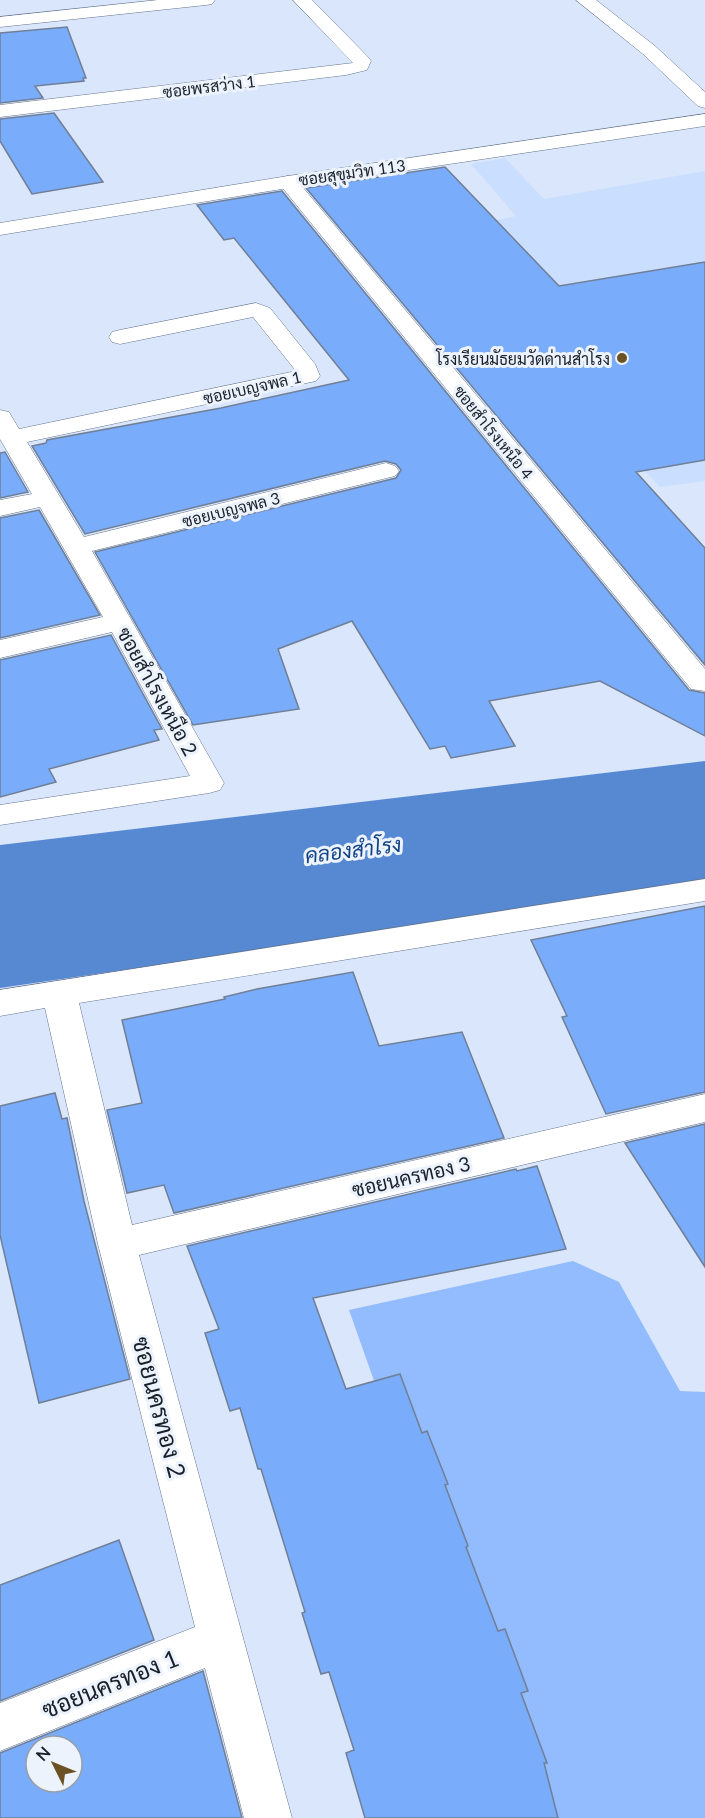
<svg xmlns="http://www.w3.org/2000/svg" width="705" height="1818" viewBox="0 0 705 1818" font-family="Lato,Sarabun,sans-serif">
  <style>
    .built { fill: #cadfff }
    .green { fill: #92bcfd }
    .water { fill: #5789d3 }
    .building { fill: #79acfa; stroke: #707f96; stroke-width: 1.5; fill-rule: evenodd }
    .lines { fill: none; stroke-linecap: round; stroke-linejoin: round }
    .minor-casing { stroke: #66758b; stroke-width: 1 }
    .secondary-casing { stroke: #66758b; stroke-width: 1 }
    .minor { fill: #fff; fill-rule: evenodd }
    .secondary { fill: #fff; fill-rule: evenodd }
    .poi-dot { fill: #6c5123; stroke: #ecf3fd; stroke-width: 2 }
    .labels { text-anchor: middle; dominant-baseline: central; stroke-width: 6; stroke-linejoin: round; paint-order: stroke }
    .far-street-label { font-size: 16px; fill: #1a2029; stroke: #ecf3fd }
    .far-poi-label { font-size: 16px; fill: #1a2029; stroke: #ecf3fd; text-anchor: end }
    .street-label { font-size: 20px; fill: #1a2029; stroke: #ecf3fd }
    .water-label { font-size: 21px; font-style: italic; fill: #134387; stroke: #ecf3fd }
    .near-street-label { font-size: 24px; fill: #1a2029; stroke: #ecf3fd }
  </style>
  <rect width="100%" height="100%" fill="#d9e6fb"/>
  <!-- built -->
  <path class="built" d="M505,158L544,199L705,171V481L660,487L424,235L516,216L471,164Z"/>
  <!-- green -->
  <path class="green" d="M573,1261L619,1282L680,1391L705,1392V1818H539L414,1494L349,1310Z"/>
  <!-- water -->
  <path class="water" d="M705,761V881L427,926L0,988V845Z"/>
  <!-- building -->
  <g class="building">
    <path d="M67,27L86,78H83L84,81L35,86L43,98L0,103V33Z"/>
    <path d="M54,113L103,182L32,194L0,141V119Z"/>
    <path d="M445,167L559,286L705,262V460L636,472L705,548V665L306,188Z"/>
    <path d="M282,191L689,690L705,693V736L600,681L489,701L515,746L451,758L445,746L430,749L352,621L278,649L299,709L193,725L95,552L396,478L401,470L396,464L385,461L85,534L32,446L46,443L47,440L221,408L349,380L234,238L224,240L197,205Z"/>
    <path d="M5,452L28,492L0,498V453Z"/>
    <path d="M39,510L100,615L0,638V518Z"/>
    <path d="M111,635L162,729L154,730L159,740L49,769L56,782L0,797V660Z"/>
    <path d="M705,906V1092L606,1114L562,1017L567,1016L531,940Z"/>
    <path d="M353,972L379,1046L462,1032L504,1138L174,1213L164,1185L127,1193L107,1110L142,1103L122,1020L225,999L224,997L257,989Z"/>
    <path d="M55,1093L62,1119L67,1118L84,1201L130,1379L39,1403L0,1235V1106Z"/>
    <path d="M705,1124V1267L625,1143Z"/>
    <path d="M537,1166L566,1249L313,1298L346,1389L400,1374L422,1433L427,1431L448,1484L445,1485L468,1546L466,1547L498,1631L505,1629L528,1691L521,1693L547,1763H544L558,1818H365L346,1753L354,1750L329,1672L321,1674L302,1613L305,1612L261,1469H258L240,1408L230,1411L205,1333L219,1329L187,1246L516,1169L517,1171Z"/>
    <path d="M119,1540L154,1640L0,1701V1585Z"/>
    <path d="M203,1671L242,1818H0V1753ZM36,1746H72V1782H36Z"/>
  </g>
  <g class="lines">
    <defs>
      <g id="minor">
        <path d="M158,0H215L212,4L206,5L0,27V17Z"/>
        <path d="M293,0H312L368,57L371,61L367,70L346,75L0,117V105L353,63Z"/>
        <path d="M576,0H596L655,46L705,92V108L698,106L643,54Z"/>
        <path d="M288,176L295,178L705,669V691L691,689L281,186L278,182L281,178Z"/>
        <path d="M256,303L270,308L315,364L320,376L316,381L27,442L84,537L386,463L395,466L399,471L395,476L92,551L224,783L220,790L209,793L0,825V805L190,776L112,632L0,658V640L103,617L40,507L0,516V500L32,494L0,439V410L9,412L19,429L296,371L253,317L120,344L112,342L109,337L112,332L120,330Z"/>
        <path d="M705,879V901L79,1003L132,1225L705,1094V1122L139,1255L292,1818H244L205,1668L0,1751V1703L195,1627L98,1244L45,1008L0,1016V990Z"/>
      </g>
      <path id="secondary" d="M705,114V126L288,188L0,235V223L288,176Z"/>
    </defs>
    <!-- minor casing -->
    <use href="#minor" class="minor-casing"/>
    <!-- secondary casing -->
    <use href="#secondary" class="secondary-casing"/>
    <!-- minor -->
    <use href="#minor" class="minor"/>
    <!-- secondary -->
    <use href="#secondary" class="secondary"/>
  </g>
  <!-- markers -->
  <circle class="poi-dot" cx="622" cy="358" r="6"/>
  <g class="labels">
    <!-- far-street labels -->
    <g class="far-street-label">
      <text transform="translate(209 86) rotate(-7)">ซอยพรสว่าง 1</text>
      <text transform="translate(352 172) rotate(-8)">ซอยสุขุมวิท 113</text>
      <text transform="translate(252 387) rotate(-13)">ซอยเบญจพล 1</text>
      <text transform="translate(494 432) rotate(51)">ซอยสำโรงเหนือ 4</text>
      <text transform="translate(231 509) rotate(-14)">ซอยเบญจพล 3</text>
    </g>
    <!-- far-poi labels -->
    <g class="far-poi-label">
      <text x="610" y="358">โรงเรียนมัธยมวัดด่านสำโรง</text>
    </g>
    <!-- street labels -->
    <g class="street-label">
      <text transform="translate(158 691) rotate(61)">ซอยสำโรงเหนือ 2</text>
      <text transform="translate(411 1176) rotate(-13)">ซอยนครทอง 3</text>
    </g>
    <!-- water labels -->
    <g class="water-label">
      <text transform="translate(353 849) rotate(-7)">คลองสำโรง</text>
    </g>
    <!-- near-street labels -->
    <g class="near-street-label">
      <text transform="translate(160 1407) rotate(75)">ซอยนครทอง 2</text>
      <text transform="translate(110 1683) rotate(-22)">ซอยนครทอง 1</text>
    </g>
  </g>
  <!-- north arrow -->
  <g transform="translate(54 1764) rotate(313)"><circle r="28" fill="#ecf3fd" stroke="#989fa8" stroke-width="1.5"/>
  <path d="M0-4.5L10 22L0 15L-10 22Z" fill="#6c5123"/>
  <text y="-9" font-size="16" font-weight="bold" text-anchor="middle" fill="#1a2029">N</text>
  </g>
</svg>
